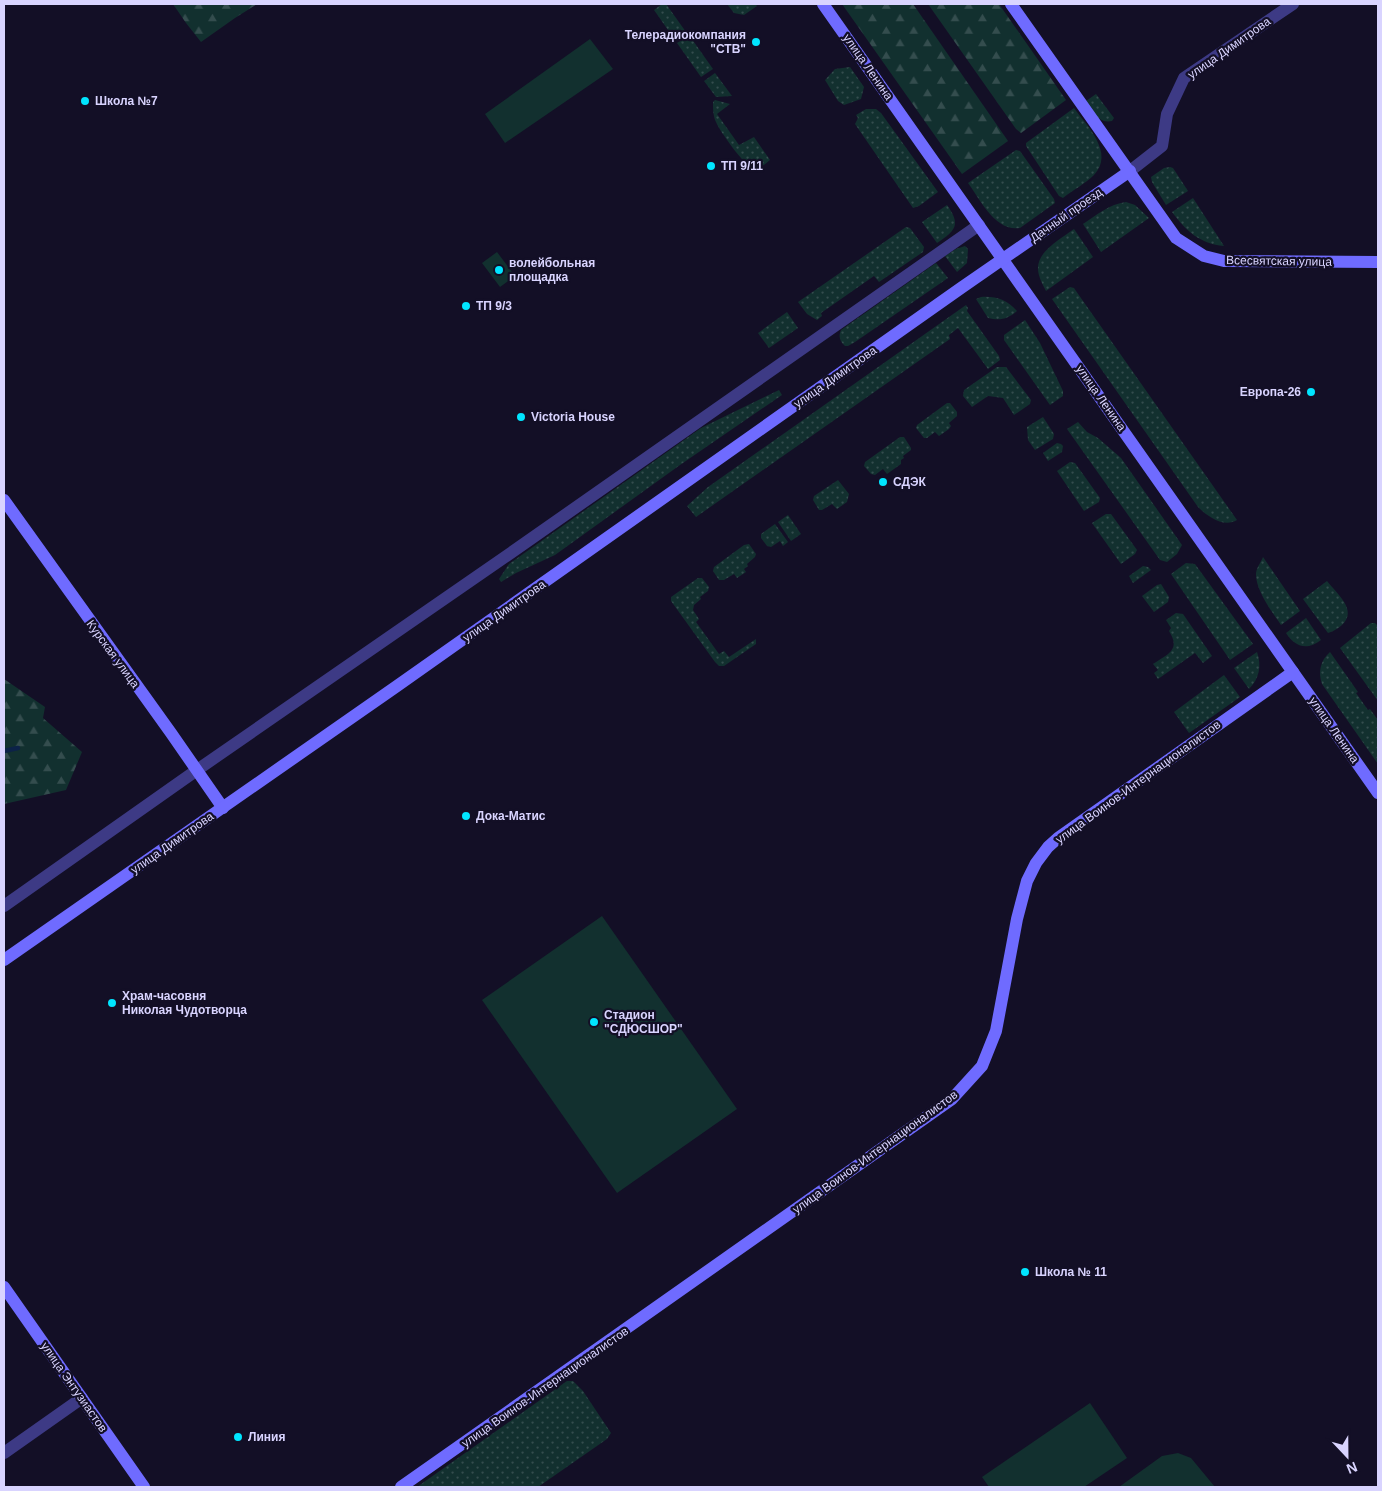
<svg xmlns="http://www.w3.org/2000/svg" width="1382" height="1491" viewBox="0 0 1382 1491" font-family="Arial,sans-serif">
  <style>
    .grass { fill: url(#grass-dots) }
    .forest { fill: url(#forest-firs) }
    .pitch { fill: #12302f }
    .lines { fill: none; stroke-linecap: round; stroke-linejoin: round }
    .stream { stroke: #0c2248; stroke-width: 4.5 }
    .street { stroke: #3d3a85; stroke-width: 12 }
    .secondary { stroke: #6f6bff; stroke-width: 12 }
    .poi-dot { fill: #00e5ff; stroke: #130f26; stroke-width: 2 }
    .labels { text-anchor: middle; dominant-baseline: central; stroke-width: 4.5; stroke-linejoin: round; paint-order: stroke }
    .poi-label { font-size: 12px; font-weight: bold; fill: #d9d4ff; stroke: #130f26; text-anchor: start }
    .street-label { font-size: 12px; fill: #d9d4ff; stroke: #130f26 }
  </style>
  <defs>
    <pattern id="grass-dots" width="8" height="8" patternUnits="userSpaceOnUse" patternTransform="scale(1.25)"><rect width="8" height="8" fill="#12302f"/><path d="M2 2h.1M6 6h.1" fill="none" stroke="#344d4e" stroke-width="1.8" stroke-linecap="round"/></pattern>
    <pattern id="forest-firs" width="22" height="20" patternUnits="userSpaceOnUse" patternTransform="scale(1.25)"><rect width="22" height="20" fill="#12302f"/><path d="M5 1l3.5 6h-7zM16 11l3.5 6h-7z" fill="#344d4e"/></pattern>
  </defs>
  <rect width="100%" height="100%" fill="#130f26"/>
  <!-- grass -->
  <g class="grass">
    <path d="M662,4H666L686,32L675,40L654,10Z"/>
    <path d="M727,4H755L757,6L744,15L734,13Z"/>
    <path d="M689,35L713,69L701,77L677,43Z"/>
    <path d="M850,67L864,87L861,99L844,105L838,101L825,80L835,69Z"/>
    <path d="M715,73L732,96L716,97L704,81Z"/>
    <path d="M1096,94L1114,118L1112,121C1098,124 1093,111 1086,101Z"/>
    <path d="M715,100L730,104L717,114L739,145L754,137L770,160C765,164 759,170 752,168C744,165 719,130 716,122C713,116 713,108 713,102Z"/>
    <path d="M1074,108C1087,126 1115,153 1094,175C1085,184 1073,190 1063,198L1059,196L1026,146V143Z"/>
    <path d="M866,109H876L881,113L938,192L919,206L913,208L855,124L858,118L856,115Z"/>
    <path d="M1016,150L1020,151L1054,199L1055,203L1020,228C995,232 980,199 968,183Z"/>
    <path d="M1170,167L1173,168L1188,191L1166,205L1152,182L1151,177L1164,168Z"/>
    <path d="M1193,198L1224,246C1200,244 1186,231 1172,212Z"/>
    <path d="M1126,202L1135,205L1149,218L1101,252L1083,224C1097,215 1109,204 1126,202Z"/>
    <path d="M947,205C961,225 956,230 937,243L922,222Z"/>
    <path d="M906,227L910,228L924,247L923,252L879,282L874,276L821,313L822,316L817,320L807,314L798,302Z"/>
    <path d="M1074,229L1093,257L1046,291C1043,285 1038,276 1038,269C1037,251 1062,238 1074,229Z"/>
    <path d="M965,246L968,249L967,263L957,272L945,256L956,249Z"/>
    <path d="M936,263L948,278L855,342L848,346H845C840,341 838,337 841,330Z"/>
    <path d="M1070,287L1074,288L1076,291L1237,520C1224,528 1208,517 1198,507L1052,299Z"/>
    <path d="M981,297C996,296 1007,300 1017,311C1008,319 1000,321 988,318L976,299Z"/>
    <path d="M966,305L968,308L967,311L999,356L1000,360L988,369L958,328L949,335L950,339L696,517L687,506L708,487Z"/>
    <path d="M787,312L798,328L769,348L758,333Z"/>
    <path d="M1025,320L1040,343L1063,391V396L1050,405L1004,340V335Z"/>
    <path d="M997,367H1006L1031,400L1030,404L1014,415L1003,398L988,396L972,407L963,396L964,390Z"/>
    <path d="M779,390L782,395L680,465L555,555L516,573L501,582L499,579L509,564L701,428Z"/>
    <path d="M947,403H950L957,412V416L949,423L951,426L949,429L939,436L935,432L927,438H924L916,428L917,425Z"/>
    <path d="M1043,417L1054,434L1053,439L1035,450L1028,440L1027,427Z"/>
    <path d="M1078,422L1087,432L1098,438L1121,458L1182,545L1177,554L1167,562L1160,560L1067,429Z"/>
    <path d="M900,437H904L911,448V450L903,456L904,458L901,460V464L887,474L883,469L875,475L871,474L864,466L865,462Z"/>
    <path d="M1057,443L1061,444L1063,446L1062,452L1048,461L1043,453Z"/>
    <path d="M1070,462L1075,463L1100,498L1099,502L1084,511L1057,471Z"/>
    <path d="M838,480L849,494L847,502L837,509L832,504L822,510H819L813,500L814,496Z"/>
    <path d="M1106,514H1111L1137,550L1135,554L1121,564L1092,523Z"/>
    <path d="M788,515L801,534L791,541L778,522Z"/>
    <path d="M775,524L788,542L783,546L780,541L771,547L767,546L761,538V534Z"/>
    <path d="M749,544L756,554L755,557L747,564L748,566L744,569L746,572L737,578L734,574L724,580H719L713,571L714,567L744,545Z"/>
    <path d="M1263,557L1300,611L1281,625C1272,612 1255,589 1256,573C1257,567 1261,562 1263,557Z"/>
    <path d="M1186,563L1195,564L1253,644L1230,660L1171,574Z"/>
    <path d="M1143,566L1148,567L1151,570L1133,583L1129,576Z"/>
    <path d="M698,578H702L709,587L708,591L700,597L701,599L694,605L693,610L699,619L696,622L719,654L724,651L729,657L756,639V644L724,666H719L715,662L671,601V597Z"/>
    <path d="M1327,581C1337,594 1358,610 1342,625C1337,629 1334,631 1328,633L1303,599Z"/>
    <path d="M1161,584L1169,597L1168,602L1154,612L1142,596L1157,585Z"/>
    <path d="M1176,613L1183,614L1212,656L1203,663L1195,653L1158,679L1154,673L1158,670L1153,664C1168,654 1181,650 1169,631L1171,628L1166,620Z"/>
    <path d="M1306,618L1321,640C1307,651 1295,647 1286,633Z"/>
    <path d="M1371,623H1375L1378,626V701L1340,648Z"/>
    <path d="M1257,652C1262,666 1259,679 1249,689L1234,668Z"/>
    <path d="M1330,652L1358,692L1356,693L1368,710L1370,709L1378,720V764L1322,684C1318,672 1320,661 1330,652Z"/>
    <path d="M1224,675L1240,697L1189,733L1174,712Z"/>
    <path d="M567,1381H573L583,1391L611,1433L607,1439L538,1487H417Z"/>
  </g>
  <!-- forest -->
  <g class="forest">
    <path d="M173,4H257L235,18L201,42L186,23Z"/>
    <path d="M842,4H913L1008,141L962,174Z"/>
    <path d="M928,4H999L1066,100L1021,133L1016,129Z"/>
    <path d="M4,679L45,707L43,718L82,752L66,790L4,804Z"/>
  </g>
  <!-- pitch -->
  <g class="pitch">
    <path d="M590,39L613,69L505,143L485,114Z"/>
    <path d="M497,252L515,276L500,287L482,263Z"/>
    <path d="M602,916L737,1109L617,1193L482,1000Z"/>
    <path d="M1090,1403L1127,1458L1084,1487H989L982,1477Z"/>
    <path d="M1178,1453L1191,1458L1215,1487H1119L1162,1456Z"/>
  </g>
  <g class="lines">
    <!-- stream -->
    <path class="stream" d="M4,751L18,748"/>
    <!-- street -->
    <g class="street">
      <path d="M1130,171L1162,146L1167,114L1184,78L1293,4"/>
      <path d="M4,906L197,770L515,550L979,225"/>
      <path d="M4,1453L82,1398"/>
    </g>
    <!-- secondary -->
    <g class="secondary">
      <path d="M823,4L1378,793"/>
      <path d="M1011,4L1176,238L1204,256L1224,261L1378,262"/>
      <path d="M4,500L171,733L223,808"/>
      <path d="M4,960L397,686L961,288L1130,171"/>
      <path d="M4,1287L144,1487"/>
      <path d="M401,1487C585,1359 768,1229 952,1099L982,1066L996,1031L1017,919L1027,881L1036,863L1048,847L1058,838L1293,672"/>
    </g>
  </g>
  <!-- markers -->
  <g class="poi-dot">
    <circle cx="756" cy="42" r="5"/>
    <circle cx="85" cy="101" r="5"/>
    <circle cx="711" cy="166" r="5"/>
    <circle cx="499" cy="270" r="5"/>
    <circle cx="466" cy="306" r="5"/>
    <circle cx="1311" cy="392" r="5"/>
    <circle cx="521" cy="417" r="5"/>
    <circle cx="883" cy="482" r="5"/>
    <circle cx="466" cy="816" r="5"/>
    <circle cx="112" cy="1003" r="5"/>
    <circle cx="594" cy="1022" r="5"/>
    <circle cx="1025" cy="1272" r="5"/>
    <circle cx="238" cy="1437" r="5"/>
  </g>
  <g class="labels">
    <!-- poi labels -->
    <g class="poi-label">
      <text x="746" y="35" text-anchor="end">Телерадиокомпания<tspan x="746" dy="14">"СТВ"</tspan></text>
      <text x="95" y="101">Школа №7</text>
      <text x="721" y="166">ТП 9/11</text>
      <text x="509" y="263">волейбольная<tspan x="509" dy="14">площадка</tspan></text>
      <text x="476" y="306">ТП 9/3</text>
      <text x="1301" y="392" text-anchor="end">Европа-26</text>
      <text x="531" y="417">Victoria House</text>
      <text x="893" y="482">СДЭК</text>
      <text x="476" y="816">Дока-Матис</text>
      <text x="122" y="996">Храм-часовня<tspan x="122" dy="14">Николая Чудотворца</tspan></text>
      <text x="604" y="1015">Стадион<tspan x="604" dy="14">"СДЮСШОР"</tspan></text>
      <text x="1035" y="1272">Школа № 11</text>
      <text x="248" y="1437">Линия</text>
    </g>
    <!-- street labels -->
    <g class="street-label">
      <text transform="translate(1229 48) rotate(-35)">улица Димитрова</text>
      <text transform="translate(868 67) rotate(55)">улица Ленина</text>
      <text transform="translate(1066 215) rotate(-35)">Дачный проезд</text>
      <text transform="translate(1279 261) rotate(1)">Всесвятская улица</text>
      <text transform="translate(835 377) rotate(-35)">улица Димитрова</text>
      <text transform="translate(1101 398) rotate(55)">улица Ленина</text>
      <text transform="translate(504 611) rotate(-35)">улица Димитрова</text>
      <text transform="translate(113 654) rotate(54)">Курская улица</text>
      <text transform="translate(1334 730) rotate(55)">улица Ленина</text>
      <text transform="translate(1138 782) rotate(-36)">улица Воинов-Интернационалистов</text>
      <text transform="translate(172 843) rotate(-35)">улица Димитрова</text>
      <text transform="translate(875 1152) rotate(-36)">улица Воинов-Интернационалистов</text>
      <text transform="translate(74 1387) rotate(55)">улица Энтузиастов</text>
      <text transform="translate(545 1387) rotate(-35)">улица Воинов-Интернационалистов</text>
    </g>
  </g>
  <!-- border -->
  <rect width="1382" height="1491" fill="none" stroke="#d9d4ff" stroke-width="10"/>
  <!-- north arrow -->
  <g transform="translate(1347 1456) rotate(158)" stroke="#130f26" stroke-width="4" paint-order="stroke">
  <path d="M0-4L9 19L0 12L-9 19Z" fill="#d9d4ff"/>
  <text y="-8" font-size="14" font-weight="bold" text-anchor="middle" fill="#d9d4ff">N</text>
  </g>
</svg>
